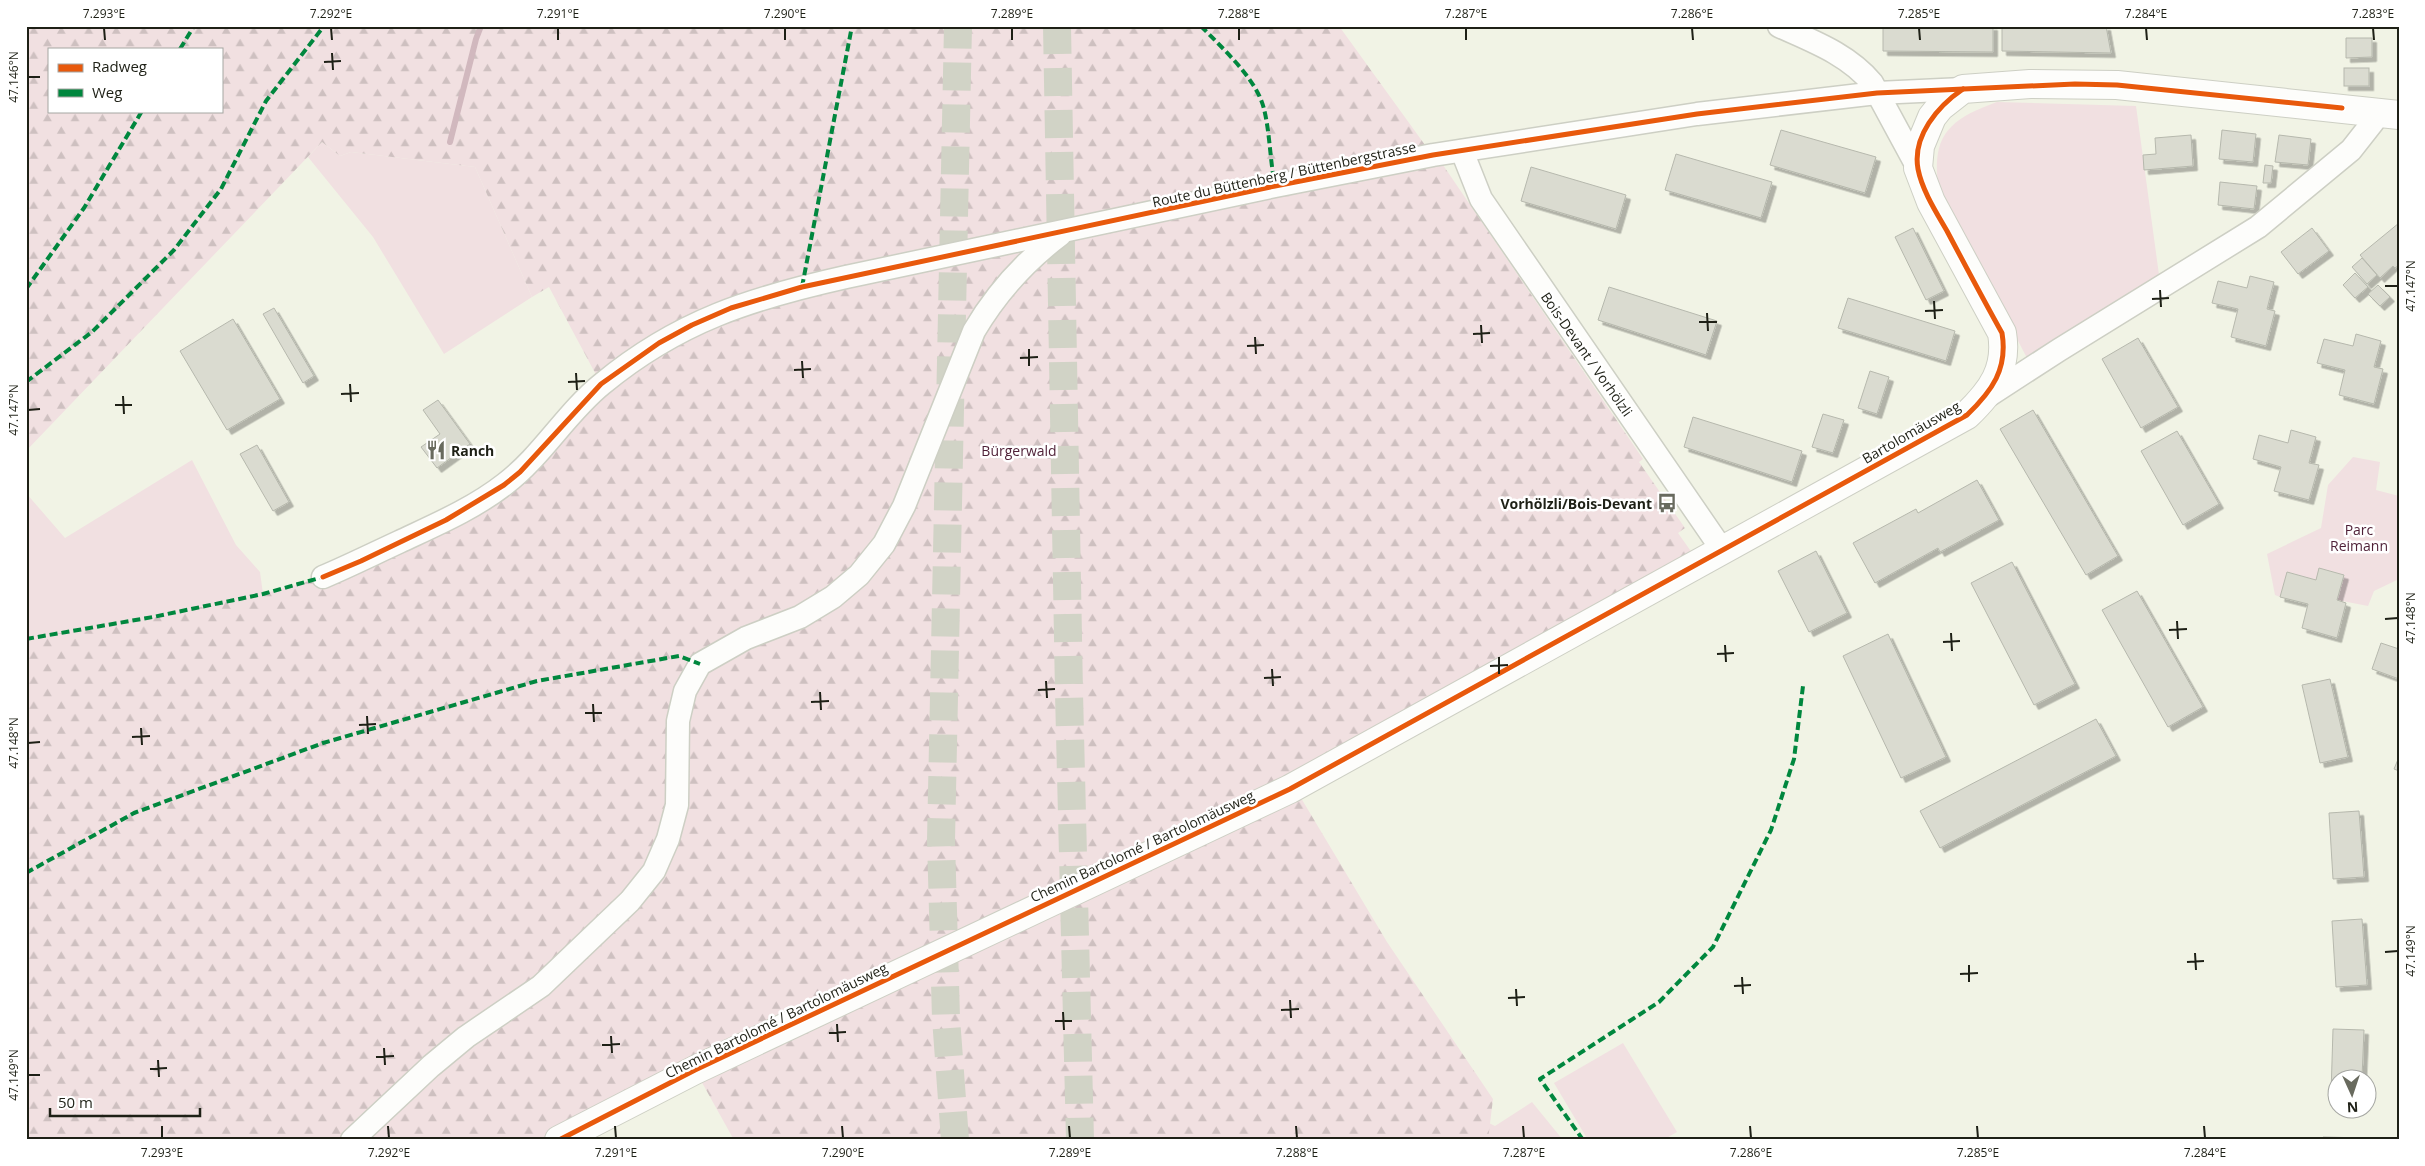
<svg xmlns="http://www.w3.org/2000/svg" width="2425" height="1166" viewBox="0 0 2425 1166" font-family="'Open Sans',sans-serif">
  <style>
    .green { fill: #f1e0e1 }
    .forest { fill: url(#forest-firs); fill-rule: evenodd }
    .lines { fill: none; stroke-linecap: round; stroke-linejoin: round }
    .stream { stroke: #d1b8be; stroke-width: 6 }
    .building { fill: #dadbd0; stroke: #b6b8ad; filter: url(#shadow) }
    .motorway-tunnel { stroke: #d1d3c6; stroke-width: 28; stroke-dasharray: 28 14; stroke-linecap: butt }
    .minor-casing { stroke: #cdcfc4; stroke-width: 25 }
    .tertiary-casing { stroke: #cdcfc4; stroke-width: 30 }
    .minor { stroke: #fdfdfb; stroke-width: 22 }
    .tertiary { stroke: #fdfdfb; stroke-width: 28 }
    .quiet { stroke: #00873e; stroke-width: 4; stroke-dasharray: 8 4; stroke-linecap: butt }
    .cycleway-casing { stroke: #fff; stroke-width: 8 }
    .cycleway { stroke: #e8590c; stroke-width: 5 }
    .ticks { fill: none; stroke: #1e2016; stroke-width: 2 }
    .labels { text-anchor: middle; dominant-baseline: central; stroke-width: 5; stroke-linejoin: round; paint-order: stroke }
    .street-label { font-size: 14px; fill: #1e2016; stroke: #fff }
    .poi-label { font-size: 14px; font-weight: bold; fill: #1e2016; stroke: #fff; text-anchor: start }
    .park-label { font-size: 14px; fill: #4e1f36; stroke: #fff }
    .neatline { fill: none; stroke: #1e2016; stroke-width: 2 }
    .ticks-label { font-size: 12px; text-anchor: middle; fill: #1e2016 }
  </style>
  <defs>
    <pattern id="forest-firs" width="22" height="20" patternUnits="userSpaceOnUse" patternTransform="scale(1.25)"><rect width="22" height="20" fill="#f1e0e1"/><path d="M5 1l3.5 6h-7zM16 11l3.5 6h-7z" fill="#cec0c0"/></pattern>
    <filter id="shadow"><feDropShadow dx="4.5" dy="4.5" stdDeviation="0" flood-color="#0004"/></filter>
  </defs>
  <rect width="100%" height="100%" fill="#f1f3e5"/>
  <!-- green -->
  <g class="green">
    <path d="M1997,102L2136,106L2159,275L2027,358L1939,190C1930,136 1949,119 1997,102Z"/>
    <path d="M322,142L340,156L351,152L475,167L532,297L444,354L373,237L308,157Z"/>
    <path d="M2353,457L2380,462L2376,490L2399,496V579L2374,591L2368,606L2337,600L2344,575L2319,568L2316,580L2287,572L2280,597L2275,595L2267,554L2321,528L2328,485Z"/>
    <path d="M192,460L236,545L260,572L263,594L153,617L26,639V493L65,538Z"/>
    <path d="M1623,1043L1677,1132L1663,1140H1588L1554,1083Z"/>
    <path d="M1532,1102L1563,1140H1442L1477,1117L1495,1126Z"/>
  </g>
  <!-- forest -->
  <path class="forest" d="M26,26H1339L1425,145L1430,165H1443L1643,459L1639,462L1685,528L1678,533L1695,557L1301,798L1387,942L1493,1099L1488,1140H734L695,1070L559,1140H26V639L153,617L263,594L323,577L482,499L601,384L549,287L532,297L475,167L351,152L340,156L322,142L26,451ZM49,49H221V111H49Z"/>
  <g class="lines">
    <!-- stream -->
    <path class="stream" d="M450,142L476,39L481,26"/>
  </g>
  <!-- building -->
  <g class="building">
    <path d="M1883,26H1993V52L1883,51Z"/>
    <path d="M2002,26H2106L2111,53L2002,51Z"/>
    <path d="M2346,38H2372V57L2346,58Z"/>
    <rect x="2344" y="68" width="25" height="18"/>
    <path d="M1781,130L1876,157L1865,193L1770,165Z"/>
    <path d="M2222,130L2256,134L2253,162L2219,159Z"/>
    <path d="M2191,135L2193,166L2144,170L2143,155L2156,154L2155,138Z"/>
    <path d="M2279,135L2311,139L2308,165L2275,162Z"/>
    <path d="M1676,154L1772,182L1761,218L1665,190Z"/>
    <path d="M2265,165L2273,166L2271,183H2263Z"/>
    <path d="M1531,167L1626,195L1616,229L1521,201Z"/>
    <path d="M2220,182L2257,186L2254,209L2218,205Z"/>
    <path d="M2399,223V265L2395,268L2393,266L2380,278L2360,255Z"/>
    <path d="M1913,228L1944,291L1926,300L1895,237Z"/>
    <path d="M2312,228L2329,251L2298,274L2281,252Z"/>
    <path d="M2362,258L2377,275L2367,284L2352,267Z"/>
    <path d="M2355,273L2368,287L2355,298L2343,285Z"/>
    <path d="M2250,276L2274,282L2267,309L2275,311L2266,346L2231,337L2238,309L2212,303L2218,281L2247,288Z"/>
    <path d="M2378,285L2390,297L2380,306L2368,294Z"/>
    <path d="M1609,287L1717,321L1706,355L1598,320Z"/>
    <path d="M1848,298L1955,331L1946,361L1838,328Z"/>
    <path d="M274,308L314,376L303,383L263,314Z"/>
    <path d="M233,319L280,399L227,430L180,351Z"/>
    <path d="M2356,334L2381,341L2374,367L2383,369L2374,404L2339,395L2345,370L2317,363L2324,339L2353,346Z"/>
    <path d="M2138,338L2178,407L2141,428L2102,359Z"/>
    <path d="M1870,371L1889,377L1877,414L1858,408Z"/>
    <path d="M438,400L470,444L437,468L421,447L440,434L423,410Z"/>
    <path d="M2033,410L2118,556L2086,575L2000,429Z"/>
    <path d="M1823,414L1844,420L1833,453L1812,447Z"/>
    <path d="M1693,417L1802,451L1792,482L1684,447Z"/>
    <path d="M2291,430L2316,437L2309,463L2319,465L2309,500L2274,491L2281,467L2253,459L2259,435L2288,443Z"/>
    <path d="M2177,431L2219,504L2183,525L2141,451Z"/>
    <path d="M257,445L289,502L273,511L240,454Z"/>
    <path d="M1977,480L1999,520L1940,552L1938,548L1875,583L1853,543L1916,509L1918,513Z"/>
    <path d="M1816,551L1847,613L1809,632L1778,571Z"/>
    <path d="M2012,562L2075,684L2034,705L1971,583Z"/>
    <path d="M2319,568L2344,575L2337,600L2346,603L2337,638L2302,628L2308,604L2280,597L2287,572L2316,580Z"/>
    <path d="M2137,591L2203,707L2168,727L2102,610Z"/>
    <path d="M1888,634L1946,757L1901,778L1843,656Z"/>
    <path d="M2381,643L2399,649V679L2372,669Z"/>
    <path d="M2330,679L2348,757L2320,763L2302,685Z"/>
    <path d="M2096,719L2116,756L1940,848L1920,811Z"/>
    <path d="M2399,757V771L2394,769Z"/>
    <path d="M2359,811L2364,877L2333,879L2329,813Z"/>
    <path d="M2362,919L2367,985L2336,987L2332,921Z"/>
    <path d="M2333,1029L2364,1030L2362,1078H2338V1095L2331,1094Z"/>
    <path d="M2323,1137L2365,1138V1140H2323Z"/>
  </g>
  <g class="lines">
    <!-- motorway-tunnel -->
    <g class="motorway-tunnel">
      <path d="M1057,26L1069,693L1080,1140"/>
      <path d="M955,1140L946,1018L941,840L958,26"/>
    </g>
    <defs>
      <g id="minor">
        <path d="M1779,26C1812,41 1848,54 1872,83L1918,168"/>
        <path d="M1462,151L1481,199L1723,551"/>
        <path d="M1985,398L2059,350L2258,227L2351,150L2373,122L2376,113"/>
        <path d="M323,577C349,566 373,554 399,542C435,525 473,509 505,484C542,456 566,413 602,384C678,321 752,298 846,277L1275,186L1433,155L1697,114L1877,93L1963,89"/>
        <path d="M352,1140L431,1066L466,1037L541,986L630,901L654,871L668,839L677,805L678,721L685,691L700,664L746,638L800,617L833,597L859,575L884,544L904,506L974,331C997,292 1024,262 1060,235"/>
      </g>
      <path id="tertiary" d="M559,1140L695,1070L1290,789L1967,415C1992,391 2008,369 2002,333L1931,202L1918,168L1920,146L1932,117L1940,107L1963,89L2030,84L2117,85L2399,115"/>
    </defs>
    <!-- minor casing -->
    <use href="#minor" class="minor-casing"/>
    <!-- tertiary casing -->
    <use href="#tertiary" class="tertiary-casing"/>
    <!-- minor -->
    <use href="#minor" class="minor"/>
    <!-- tertiary -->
    <use href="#tertiary" class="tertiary"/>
    <!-- quiet -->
    <g class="quiet">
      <path d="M1201,26C1222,48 1257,79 1264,109C1270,133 1270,161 1275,186"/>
      <path d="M180,49L194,26"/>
      <path d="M802,287L852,26"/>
      <path d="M26,289L84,208L142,111"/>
      <path d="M26,382L92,332L174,250L221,189L266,101L324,26"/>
      <path d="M26,639L153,617L263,594L323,577"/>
      <path d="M26,873L134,813L323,743L537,681L679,656L700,664"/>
      <path d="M1583,1140L1540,1079L1659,1002L1713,947L1771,830L1794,759L1803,686"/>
    </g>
    <defs>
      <g id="cycleway">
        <path d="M323,577L361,561L446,520L504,485L520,472L601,384L659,343L692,325L731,308L802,287L1275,186L1433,155L1697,114L1877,93L2075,84L2117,85L2342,108"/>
        <path d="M559,1140L695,1070L1290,789L1967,415C1992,391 2008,369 2002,333C1983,299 1965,265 1947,231C1936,212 1922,190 1918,169C1912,136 1938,106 1963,89"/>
      </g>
    </defs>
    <!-- cycleway casing -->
    <use href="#cycleway" class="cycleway-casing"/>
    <!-- cycleway -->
    <use href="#cycleway" class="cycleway"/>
  </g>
  <!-- ticks -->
  <path class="ticks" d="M104,28L105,40M331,28L332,40M558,28V40M785,28V40M1012,28V40M1239,28V40M1466,28V40M1692,28L1693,40M1919,28L1920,40M2146,28L2147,40M2373,28L2374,40M332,53L333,70M324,62L341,61M28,77H40M2385,286H2398M2160,290L2161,307M2152,299L2169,298M1934,301L1935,319M1925,311L1943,310M1707,313L1708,331M1699,322H1717M1481,325L1482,343M1473,334L1490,333M1255,337L1256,354M1247,346L1264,345M1029,349V366M1020,358L1038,357M802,361L803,378M794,370L811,369M576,373L577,390M568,382L585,381M350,384L351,402M341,394L359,393M123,396L124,414M115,405H132M28,410L40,409M2385,619L2398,618M2177,621L2178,639M2169,630L2187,629M1951,633L1952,651M1943,642L1960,641M1725,645L1726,662M1717,654L1734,653M1499,657V674M1490,666L1508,665M1272,669L1273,686M1264,678L1281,677M1046,681L1047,698M1038,690L1055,689M820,692L821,710M811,702L829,701M593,704L594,722M585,713H602M367,716L368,734M359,725L376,724M141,728L142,745M132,737L150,736M28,743L40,742M2385,952L2398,951M2195,953L2196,970M2187,962L2204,961M1969,965V982M1960,974L1978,973M1742,977L1743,994M1734,986L1751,985M1516,989L1517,1006M1508,998L1525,997M1290,1000L1291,1018M1281,1010L1299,1009M1063,1012L1064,1030M1055,1021H1072M837,1024L838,1042M829,1033L846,1032M611,1036L612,1053M602,1045L620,1044M384,1048L385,1065M376,1057L394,1056M158,1060L159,1077M150,1069L167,1068M28,1075H40M162,1126V1138M388,1126L389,1138M615,1126L616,1138M842,1126L843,1138M1069,1126L1070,1138M1296,1126L1297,1138M1523,1126L1524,1138M1750,1126L1751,1138M1977,1126L1978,1138M2204,1126L2205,1138"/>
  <!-- icons -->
  <defs>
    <symbol id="restaurant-bare" viewBox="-9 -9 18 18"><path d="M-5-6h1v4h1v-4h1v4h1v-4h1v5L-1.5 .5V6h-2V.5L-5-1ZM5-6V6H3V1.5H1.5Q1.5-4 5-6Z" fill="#686a5e" stroke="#fff" stroke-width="2.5" paint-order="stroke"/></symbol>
    <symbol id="bus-bare" viewBox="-9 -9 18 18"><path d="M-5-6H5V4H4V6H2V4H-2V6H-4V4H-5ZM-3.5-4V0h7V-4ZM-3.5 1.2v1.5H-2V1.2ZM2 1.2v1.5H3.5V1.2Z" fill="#686a5e" stroke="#fff" stroke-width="2.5" paint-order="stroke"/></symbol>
  </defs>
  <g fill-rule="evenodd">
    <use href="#restaurant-bare" x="422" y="436" width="28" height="28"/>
    <use href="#bus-bare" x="1653" y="489" width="28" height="28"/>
  </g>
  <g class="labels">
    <!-- street labels -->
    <g class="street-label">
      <text transform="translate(1284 174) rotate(-12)">Route du Büttenberg / Büttenbergstrasse</text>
      <text transform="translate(1587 354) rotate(55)">Bois-Devant / Vorhölzli</text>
      <text transform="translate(1911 432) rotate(-30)">Bartolomäusweg</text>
      <text transform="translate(1142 846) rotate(-25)">Chemin Bartolomé / Bartolomäusweg</text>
      <text transform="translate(776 1020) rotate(-26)">Chemin Bartolomé / Bartolomäusweg</text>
    </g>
    <!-- poi labels -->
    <g class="poi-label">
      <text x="451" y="450">Ranch</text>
      <text x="1652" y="503" text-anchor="end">Vorhölzli/Bois-Devant</text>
    </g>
    <!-- park labels -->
    <g class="park-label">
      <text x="1019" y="450">Bürgerwald</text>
      <text x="2359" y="529">Parc<tspan x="2359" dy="16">Reimann</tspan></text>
    </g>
  </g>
  <!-- border -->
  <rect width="2425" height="1166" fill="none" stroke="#ffffff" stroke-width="55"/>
  <!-- legend -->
  <rect x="48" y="48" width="175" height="65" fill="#ffffff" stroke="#a5a6a2"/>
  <rect x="58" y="64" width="25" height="8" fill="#e8590c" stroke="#a5a6a2"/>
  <text x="92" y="72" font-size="15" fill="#1e2016">Radweg</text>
  <rect x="58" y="89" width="25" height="8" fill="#00873e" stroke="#a5a6a2"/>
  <text x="92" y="98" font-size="15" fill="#1e2016">Weg</text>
  <!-- north arrow -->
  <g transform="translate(2352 1094) rotate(177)"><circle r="24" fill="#ffffff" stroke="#a5a6a2"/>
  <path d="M0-4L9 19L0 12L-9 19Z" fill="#686a5e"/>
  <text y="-8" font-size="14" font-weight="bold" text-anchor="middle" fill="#1e2016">N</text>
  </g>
  <!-- scale -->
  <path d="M50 1108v8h150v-8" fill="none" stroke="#1e2016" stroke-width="2.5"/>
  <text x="58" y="1108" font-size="15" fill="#1e2016" stroke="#ffffff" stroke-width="4" paint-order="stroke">50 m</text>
  <rect x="28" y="28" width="2370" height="1110" class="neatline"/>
  <g class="ticks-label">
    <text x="104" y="18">7.293°E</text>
    <text x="331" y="18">7.292°E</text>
    <text x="558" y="18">7.291°E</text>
    <text x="785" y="18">7.290°E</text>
    <text x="1012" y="18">7.289°E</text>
    <text x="1239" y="18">7.288°E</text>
    <text x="1466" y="18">7.287°E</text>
    <text x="1692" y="18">7.286°E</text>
    <text x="1919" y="18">7.285°E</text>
    <text x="2146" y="18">7.284°E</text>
    <text x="2373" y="18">7.283°E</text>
    <text transform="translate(14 77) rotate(-90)" y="4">47.146°N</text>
    <text transform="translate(2411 286) rotate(-90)" y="4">47.147°N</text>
    <text transform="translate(14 410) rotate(-90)" y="4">47.147°N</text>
    <text transform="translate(2411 618) rotate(-90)" y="4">47.148°N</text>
    <text transform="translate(14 743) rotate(-90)" y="4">47.148°N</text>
    <text transform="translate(2411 951) rotate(-90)" y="4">47.149°N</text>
    <text transform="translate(14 1075) rotate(-90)" y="4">47.149°N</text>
    <text x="162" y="1157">7.293°E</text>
    <text x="389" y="1157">7.292°E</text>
    <text x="616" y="1157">7.291°E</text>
    <text x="843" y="1157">7.290°E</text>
    <text x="1070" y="1157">7.289°E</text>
    <text x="1297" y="1157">7.288°E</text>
    <text x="1524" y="1157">7.287°E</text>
    <text x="1751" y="1157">7.286°E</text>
    <text x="1978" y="1157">7.285°E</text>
    <text x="2205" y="1157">7.284°E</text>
  </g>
</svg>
